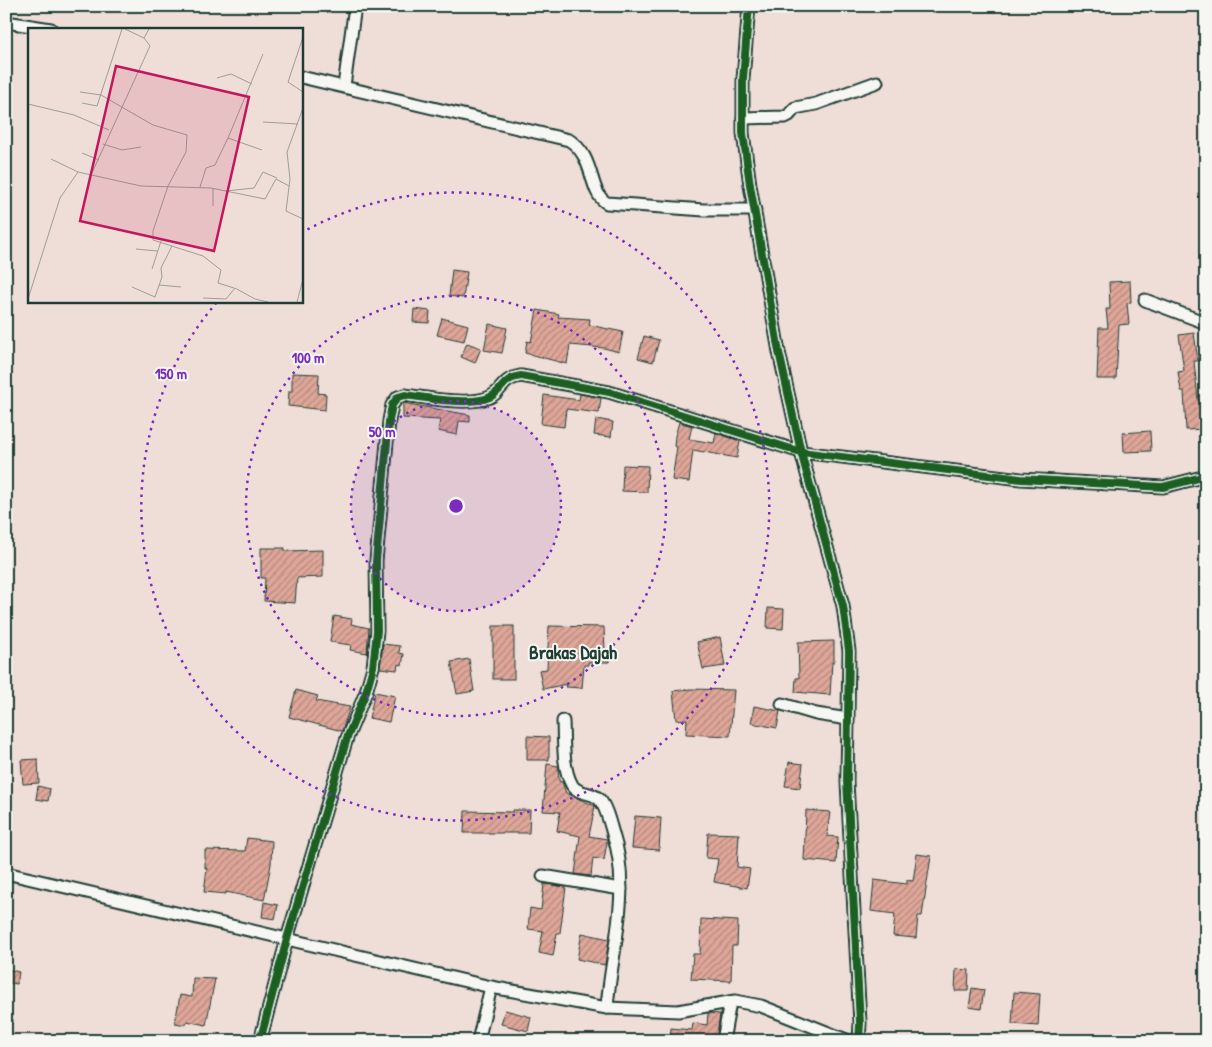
<svg xmlns="http://www.w3.org/2000/svg" width="1212" height="1047" viewBox="0 0 1212 1047" font-family="'Patrick Hand',sans-serif">
  <style>
    .building { fill: url(#building-hatch); stroke: #1f3d34 }
    .lines { fill: none; stroke-linecap: round; stroke-linejoin: round }
    .minor-casing { stroke: #1f3d34; stroke-width: 15 }
    .minor { stroke: #f6f6f2; stroke-width: 11 }
    .cycleway-casing { stroke: #f6f6f2; stroke-width: 11 }
    .cycleway { stroke: #1b5e20; stroke-width: 8 }
    .ring { fill: none; stroke: #7b2cbf; stroke-width: 2.5; stroke-dasharray: 2.5 5 }
    .labels { text-anchor: middle; dominant-baseline: central; stroke-width: 4; stroke-linejoin: round; paint-order: stroke }
    .quarter-label { font-size: 19px; font-weight: bold; fill: #1f3d34; stroke: #f6f6f2 }
    .inset-road { fill: none; stroke: #9c9e96; stroke-width: 1 }
    .view { fill: #c2185b; fill-opacity: 0.15; stroke: #c2185b; stroke-width: 2.5 }
    .inset-edge { fill: none; stroke: #1f3d34; stroke-width: 2.5 }
    .centre { fill: #7b2cbf; stroke: #f6f6f2; stroke-width: 2.5 }
    .ring-label { font-size: 15px; text-anchor: middle; font-weight: bold; fill: #7b2cbf; stroke: #f6f6f2; stroke-width: 4; stroke-linejoin: round; paint-order: stroke }
  </style>
  <defs>
    <pattern id="building-hatch" width="6" height="6" patternUnits="userSpaceOnUse" patternTransform="scale(1.25)"><rect width="6" height="6" fill="#dfa699"/><path d="M-1 1l2-2M0 6l6-6M5 7l2-2" fill="none" stroke="#b4887e"/></pattern>
  </defs>
  <rect width="100%" height="100%" fill="#efded7"/>
  <filter id="ink" filterUnits="userSpaceOnUse"><feTurbulence type="fractalNoise" baseFrequency=".02" numOctaves="2"/><feDisplacementMap in="SourceGraphic" scale="10" xChannelSelector="R" yChannelSelector="G"/><feConvolveMatrix kernelMatrix="1 2 1 2 8 2 1 2 1" color-interpolation-filters="sRGB"/></filter>
  <g filter="url(#ink)">
    <!-- building -->
    <g class="building">
      <path d="M452,270L467,272L463,298L449,296Z"/>
      <path d="M1130,281L1131,302L1127,303L1129,324L1119,325L1116,379H1097L1099,328H1108L1106,309H1110L1109,282Z"/>
      <path d="M414,309L430,311L429,323L413,322Z"/>
      <path d="M537,310L559,314L558,317L590,319L589,325L623,332L619,352L604,348L570,345L567,364L525,353L527,341L531,342Z"/>
      <path d="M442,318L468,325L464,341L437,335Z"/>
      <path d="M489,324L507,328L502,353L484,350Z"/>
      <path d="M1194,333L1198,361H1194L1198,400L1206,399V429L1186,430L1184,391H1181L1178,372L1184,371L1179,335Z"/>
      <path d="M644,336L659,340L653,362L638,358Z"/>
      <path d="M467,343L481,348L475,363L461,357Z"/>
      <path d="M292,373L319,374L318,393L326,394L325,410L288,406L289,391H292Z"/>
      <path d="M580,394L601,398L599,413L566,409L564,427L541,424L544,395L579,400Z"/>
      <path d="M403,403L470,415V422L459,421L457,435L438,431L440,420L403,418Z"/>
      <path d="M596,419L613,422L611,437L594,435Z"/>
      <path d="M679,422L692,426L689,439L714,443L716,433L740,441L737,458L693,450L689,482L672,480L677,447L674,446L675,436Z"/>
      <path d="M1150,431L1151,451L1124,452L1123,433Z"/>
      <path d="M623,465L648,466L647,492L622,491Z"/>
      <path d="M261,548H285V551L323,550V577L297,578L295,603L264,601L265,578H261Z"/>
      <path d="M768,608L784,609L783,629L767,628Z"/>
      <path d="M334,616L352,619L351,624L369,628L367,653L350,650L351,645L330,642Z"/>
      <rect x="493" y="626" width="21" height="53"/>
      <path d="M549,626L604,627L605,651H609V662H588V665H584L582,688L566,687L567,684L543,689L539,670L547,669Z"/>
      <path d="M720,637L725,666L703,669L697,642Z"/>
      <path d="M834,641V662H832L830,695L795,692L796,678H799L798,642Z"/>
      <path d="M383,644L400,646L399,653L404,654L402,665L398,664L397,670L380,668Z"/>
      <path d="M469,659L474,691L457,694L451,662Z"/>
      <path d="M690,689L734,690L730,736L686,734L687,719L676,720L673,691Z"/>
      <path d="M296,690L318,696L316,701L350,707L342,731L289,717Z"/>
      <path d="M375,692L395,696L389,722L369,718Z"/>
      <path d="M754,706L780,711L777,728L751,723Z"/>
      <path d="M527,736L549,737V760H527Z"/>
      <path d="M38,759L39,783L23,784L21,760Z"/>
      <path d="M789,762L803,764L800,788L785,786Z"/>
      <path d="M547,764L558,766L559,781L562,782L566,793L595,806L589,836L607,839V842L604,860L593,858L591,876L575,874L580,836L557,831L560,812L543,811Z"/>
      <path d="M38,786L50,789L48,801L36,799Z"/>
      <path d="M513,810H530L529,833H464L465,811L513,812Z"/>
      <path d="M806,810L830,812L827,836L838,837L836,863L804,860Z"/>
      <path d="M635,816L661,818L659,850L632,848Z"/>
      <path d="M708,833L739,834L737,867L750,869L747,888L714,882L718,859L706,858Z"/>
      <path d="M247,838L272,841L271,864L264,900L226,892V894L204,892L207,868H205V850L245,851Z"/>
      <path d="M917,854L931,856L922,916H918L916,938L893,936L895,914L871,911L874,880L907,884V880L913,881Z"/>
      <path d="M544,884L566,887L560,933H557L553,956L539,953L543,931L528,929L530,908L541,910Z"/>
      <path d="M264,902L278,905L275,919L262,917Z"/>
      <path d="M701,919L738,921L737,946H732L731,981L691,979L693,954H700Z"/>
      <path d="M582,933L609,939L605,965L577,959Z"/>
      <path d="M6,969L19,972L17,984L6,982Z"/>
      <path d="M956,969L969,970L968,991H955Z"/>
      <path d="M193,978L215,979L206,1025L187,1021L186,1025L175,1023L180,995L192,997Z"/>
      <path d="M972,988L984,990L981,1009L969,1007Z"/>
      <path d="M1014,992L1040,994L1038,1026L1012,1024Z"/>
      <path d="M505,1010L531,1017L528,1031L501,1024Z"/>
      <path d="M708,1013L720,1014L716,1041H670L671,1028L692,1030L693,1023L707,1025Z"/>
    </g>
    <g class="lines">
      <defs>
        <g id="minor">
          <path d="M749,6L743,79V133L750,185L779,352L801,452L843,606L849,651L847,782L860,1023L859,1041"/>
          <path d="M6,22L51,29"/>
          <path d="M301,77L569,140C596,157 588,193 607,203L704,210H755"/>
          <path d="M344,86L355,6"/>
          <path d="M743,118L785,117L789,115L795,108L816,104L877,82"/>
          <path d="M1145,300L1206,323"/>
          <path d="M782,704L816,714L848,719"/>
          <path d="M563,721C564,741 562,767 572,785C578,795 591,791 599,799C606,806 610,824 613,834C632,892 611,950 607,1008"/>
          <path d="M6,873L491,987L607,1008L678,1011L735,1001L761,1006L849,1041"/>
          <path d="M543,876L621,889"/>
          <path d="M260,1041L287,939L347,738L366,692L373,667L377,631L376,561L389,421L392,405L398,397L405,395C426,398 471,406 490,397C504,390 501,379 521,376L609,392L801,452L1021,479L1163,487L1206,476"/>
          <path d="M478,1041L491,987"/>
          <path d="M723,1041L730,1002"/>
        </g>
      </defs>
      <!-- minor casing -->
      <use href="#minor" class="minor-casing"/>
      <!-- minor -->
      <use href="#minor" class="minor"/>
      <defs>
        <g id="cycleway">
          <path d="M749,6L743,79V133L750,185L779,352L801,452L843,606L849,651L847,782L860,1023L859,1041"/>
          <path d="M260,1041L287,939L347,738L366,692L373,667L377,631L376,561L389,421L392,405L398,397L405,395C426,398 471,406 490,397C504,390 501,379 521,376L609,392L801,452L1021,479L1163,487L1206,476"/>
        </g>
      </defs>
      <!-- cycleway casing -->
      <use href="#cycleway" class="cycleway-casing"/>
      <!-- cycleway -->
      <use href="#cycleway" class="cycleway"/>
    </g>
  </g>
  <!-- distance rings -->
  <circle cx="456" cy="506" r="105" fill="#7b2cbf" fill-opacity=".12"/>
  <g class="ring">
    <circle cx="456" cy="506" r="105"/>
    <circle cx="456" cy="506" r="210"/>
    <path d="M301 233A314 314 0 1 1 217 302"/>
  </g>
  <g class="labels">
    <!-- quarter labels -->
    <g class="quarter-label">
      <text x="573" y="652">Brakas Dajah</text>
    </g>
  </g>
  <!-- overview -->
  <g transform="translate(28 28)">
    <rect width="275" height="275" fill="#efded7"/>
    <path class="inset-road" d="M97,1L116,10M275,9L260,54L275,64M189,50L203,46L224,56M52,64L73,67L125,97L159,107L158,124L140,158L125,203V212L175,228L193,242L190,255L206,260M54,75L69,78L94,1M0,76L46,87L81,102M275,80L259,124L262,151L258,183L275,191M235,94L270,96M200,110L234,122M75,116L94,122L113,119M54,125L71,132M23,131L50,144M63,147L122,18L116,10L121,1M172,159L178,140L187,137L200,110L235,26M185,160V178M198,163L226,160L235,144L249,150M108,221L129,223M124,241L133,213M131,257L153,259M104,259L127,269L134,249L133,240L144,218M175,270L198,271L207,260L227,271L240,274M0,271L32,170L50,144L113,158L183,160L237,171L248,151L261,158M269,274L275,251"/>
    <path class="view" d="M88,38L221,69L186,223L52,193Z"/>
    <rect width="275" height="275" class="inset-edge"/>
  </g>
  <circle cx="456" cy="506" r="8" class="centre"/>
  <g class="ring-label">
    <text x="308" y="363">100 m</text>
    <text x="171" y="379">150 m</text>
    <text x="382" y="437">50 m</text>
  </g>
  <!-- margin -->
  <rect width="1212" height="1047" fill="none" stroke="#f6f6f2" stroke-width="25"/>
  <rect x="12" y="12" width="1187" height="1022" fill="none" stroke="#1f3d34" stroke-width="2" filter="url(#ink)"/>
</svg>
